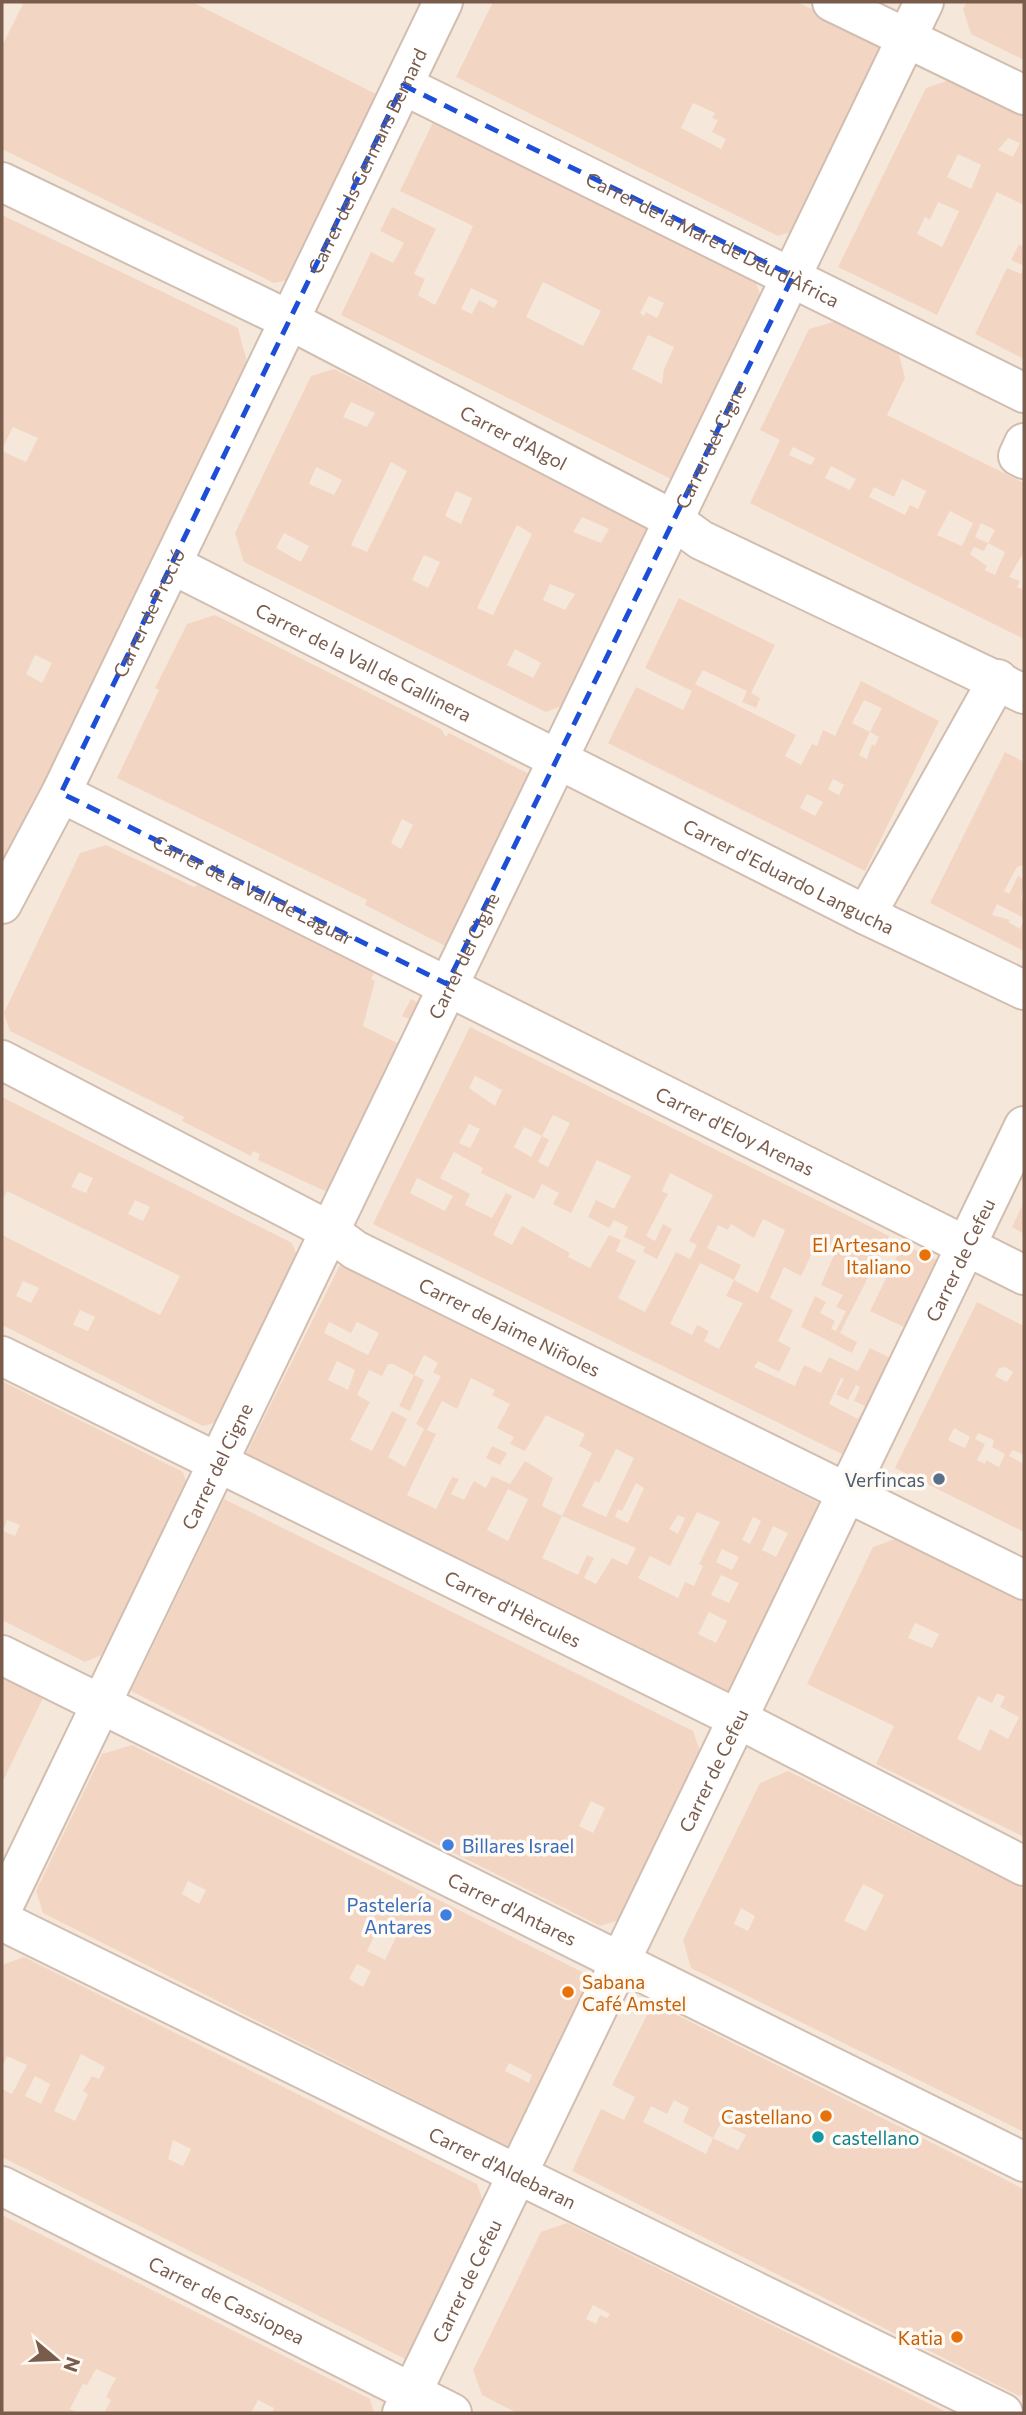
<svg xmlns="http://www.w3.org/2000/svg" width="1026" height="2415" viewBox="0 0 1026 2415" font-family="Commissioner,sans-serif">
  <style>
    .residential { fill: #f5e8da }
    .building { fill: #f3d5c3; fill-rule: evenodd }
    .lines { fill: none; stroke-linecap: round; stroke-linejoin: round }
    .minor-casing { stroke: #d1beb0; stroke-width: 42 }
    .minor { stroke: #fff; stroke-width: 38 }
    .marked { fill: none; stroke: #1d4ed8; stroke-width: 5; stroke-dasharray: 14 9; stroke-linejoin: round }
    .food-dot { fill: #e8710a; stroke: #fffaf3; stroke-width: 2.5 }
    .service-dot { fill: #5c6f8a; stroke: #fffaf3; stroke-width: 2.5 }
    .shop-dot { fill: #3f7fe0; stroke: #fffaf3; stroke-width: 2.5 }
    .culture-dot { fill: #0f9aa8; stroke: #fffaf3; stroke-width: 2.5 }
    .labels { text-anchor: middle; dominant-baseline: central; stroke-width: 7; stroke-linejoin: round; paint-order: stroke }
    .street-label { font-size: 19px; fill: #7a5c4d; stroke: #fffaf3 }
    .food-label { font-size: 19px; fill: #c56008; stroke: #fffaf3; text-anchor: end }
    .service-label { font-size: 19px; fill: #4e5e75; stroke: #fffaf3; text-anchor: end }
    .shop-label { font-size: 19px; fill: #366cbe; stroke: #fffaf3; text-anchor: start }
    .culture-label { font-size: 19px; fill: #0d838f; stroke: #fffaf3; text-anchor: start }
  </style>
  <rect width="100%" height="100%" fill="#fdf6ec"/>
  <!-- residential -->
  <rect class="residential" x="2" y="2" width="1022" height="2411"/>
  <!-- building -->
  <g class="building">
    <path d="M24,2H192L388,100L302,277L274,283L2,149V46Z"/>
    <path d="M493,2H797L893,49L806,228L778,236L456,77ZM693,103L715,113L712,118L718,120L712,132L726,139L721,149L681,128Z"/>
    <path d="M967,2H1024V60L971,34L963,9Z"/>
    <path d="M953,79L1024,114V205L997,192L937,315L838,267L926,88ZM1008,138L1020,143L1013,157L998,150ZM958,154L981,165L971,189L947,177ZM938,202L959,211L942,247L917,234L925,217L930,220Z"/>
    <path d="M434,120L755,280L765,308L679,483L341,315L371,252L393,263L404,243L380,231L392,207L436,229L414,274L425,279L418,295L435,305L465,244L473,226L400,191ZM543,282L601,311L583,346L526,317ZM471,288L498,301L494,308L479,300L472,314L461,309ZM649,296L664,303L657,318L646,312L644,316L640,313ZM648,335L674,347L664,369L662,384L632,369Z"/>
    <path d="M2,215L238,328L248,366L2,876V451L26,462L38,438L13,427L2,449ZM35,655L52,663L42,683L26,674Z"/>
    <path d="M1019,244L1024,248V266L1011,260Z"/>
    <path d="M1024,266V359L975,334L1007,268L1021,274Z"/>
    <path d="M836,321L898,351L905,378L887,415L1024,483V552L1009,577L1020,581L1017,587L1024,590V639L750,503L780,440L760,430L809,329ZM793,447L815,458L811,465L789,455ZM831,466L856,479L850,490L825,478ZM902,479L926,491L918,509L910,505L905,515L869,497L874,487L894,497ZM950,511L973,523L962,546L937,535ZM981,523L995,530L988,543L975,537ZM988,543L1005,552L995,575L985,570L987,566L970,554L974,547L984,551Z"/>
    <path d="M334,369L644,521L649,545L574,701L546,712L244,562L235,533L311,376ZM351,402L375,413L367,427L343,417ZM391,462L407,471L367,552L351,545ZM316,467L342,480L334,495L309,484ZM456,491L472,498L461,524L445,516ZM582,517L609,529L601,543L573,532ZM517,525L532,534L493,615L477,608ZM284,533L309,546L301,562L276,548ZM424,555L440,562L428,588L412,580ZM550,584L575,594L565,610L543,600ZM515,649L541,663L533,678L507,665Z"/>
    <path d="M679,598L775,645L751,693L760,698L756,708L742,702L747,691L703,670L695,684L796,735L785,756L801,765L812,744L817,746L823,730L835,736L861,681L939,721L865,871L608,743L636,687L683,710L692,691L645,668ZM864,700L882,708L870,732L852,723ZM870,732L879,737L875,746L872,744L867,759L859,755ZM833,779L844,785L839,795L828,789ZM807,794L823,802L815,816L800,808Z"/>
    <path d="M215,615L441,729L446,737L449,733L533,776L449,948L365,905L367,900L117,778L159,690L155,688L187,624ZM402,819L413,825L401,849L391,843Z"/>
    <path d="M1005,752L1024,762V865L1017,867L1004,891L1009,894L1018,876L1024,879L1021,900L1024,902V918L997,904L992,915L1010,920L1008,922L1020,929L1024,920V951L930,903Z"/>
    <path d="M106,845L194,887L198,885L374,973L371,979L375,981L363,1026L407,1048L340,1198L258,1160L260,1154L253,1151L251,1156L182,1121L184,1117L10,1031L4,1013L80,853Z"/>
    <path d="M411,999L425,1006L418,1023L402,1016Z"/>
    <path d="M470,1027L889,1236L840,1333L857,1342L852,1353L801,1327L815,1296L826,1302L820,1313L835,1321L831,1329L836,1331L846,1311L836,1307L843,1295L821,1285L834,1255L816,1245L801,1276L784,1267L770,1298L793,1310L778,1341L791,1348L779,1372L758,1361L754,1367L795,1386L804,1365L821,1373L829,1357L858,1371L870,1348L894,1360L846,1456L373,1224ZM475,1076L502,1090L495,1106L469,1088ZM553,1115L570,1123L548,1167L538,1162L549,1140L542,1136ZM469,1124L480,1129L470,1148L459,1143ZM524,1127L542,1136L531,1157L514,1147ZM454,1152L483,1168L481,1173L534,1199L542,1184L559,1193L553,1204L571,1213L597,1160L631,1176L614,1209L596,1200L588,1217L609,1228L614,1220L628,1227L624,1237L645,1247L643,1252L657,1259L672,1229L663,1224L655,1241L646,1236L668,1194L662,1191L670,1173L713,1195L689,1241L697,1245L690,1259L676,1252L645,1312L618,1298L636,1261L616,1251L621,1240L609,1235L590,1268L568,1257L570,1253L522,1226L512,1245L493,1235L512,1196L506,1193L492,1218L465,1205L470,1194L440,1178ZM417,1178L453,1196L445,1211L410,1193ZM763,1219L785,1230L758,1293L734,1280L726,1296L743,1303L719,1349L704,1341L709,1331L697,1325L692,1335L670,1324L700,1263L734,1280L741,1265L707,1248L718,1225L728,1230L731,1224L754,1238ZM841,1378L844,1379L836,1394L848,1400L856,1385L860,1387L854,1401L865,1406L858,1419L829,1404Z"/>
    <path d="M2,1097L292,1243L301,1265L225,1420L203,1426L2,1325V1235L160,1315L180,1276L7,1191L2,1201ZM79,1172L93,1178L86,1193L71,1187ZM135,1200L150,1207L143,1221L128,1214ZM23,1281L39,1288L31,1303L16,1296ZM80,1310L95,1317L88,1331L73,1325Z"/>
    <path d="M1024,1202V1234L1012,1227Z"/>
    <path d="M903,1244L937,1260L906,1328L870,1311Z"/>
    <path d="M340,1265L823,1505L730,1696L245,1456ZM329,1322L351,1333L357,1322L379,1333L368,1355L324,1333ZM424,1355L438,1363L433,1373L441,1376L416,1424L424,1429L405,1467L388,1457L407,1419L392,1411L372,1451L350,1440L370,1402L357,1395L369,1370L382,1376L388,1364H393L414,1375ZM337,1361L355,1370L348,1390L328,1380ZM471,1378L495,1390L492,1395L510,1404L497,1428L514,1437L510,1444L525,1451L546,1415L585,1434L579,1446L592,1453L562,1516L636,1548L627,1565L612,1558L596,1584L584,1578L594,1558L587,1555L578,1575L542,1558L562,1516L542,1506L553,1478L525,1461L510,1484L492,1476L486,1488L474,1481L464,1500L451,1494L459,1479L452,1477L436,1509L407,1495L436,1434L427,1430L442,1401L457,1409ZM616,1449L634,1458L606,1517L582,1506L595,1481L599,1483ZM636,1483L644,1488L628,1523L615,1517L618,1509L622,1511ZM508,1489L528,1499L508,1541L487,1530ZM697,1512L720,1522L699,1564L703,1566L694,1586L685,1582L678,1598L638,1578L650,1556L670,1566ZM678,1515L685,1518L678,1534L669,1529ZM753,1517L761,1521L750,1544L742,1540ZM773,1526L788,1533L776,1557L762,1550ZM722,1549L739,1557L732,1570L716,1562ZM721,1575L739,1583L729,1603L711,1595ZM709,1612L727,1621L716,1643L698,1634Z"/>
    <path d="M977,1302L1024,1326V1455L1013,1450L1009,1456L1024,1464V1532L895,1468ZM1005,1367L1013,1372L1007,1382L995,1376L999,1368ZM954,1428L970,1437L965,1448L948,1440ZM978,1433L994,1440L992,1447L1005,1454L999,1467L986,1460L985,1464L977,1460L985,1444L975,1439Z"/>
    <path d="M414,1375L424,1380L410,1411L399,1406Z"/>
    <path d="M2,1381L183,1472L189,1491L111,1651L85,1662L2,1620ZM7,1520L20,1525L15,1536L3,1531Z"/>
    <path d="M492,1446L507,1453L500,1465L486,1458Z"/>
    <path d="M224,1499L693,1731L702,1757L626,1918L600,1926L131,1691ZM591,1801L605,1808L593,1833L579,1826Z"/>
    <path d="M898,1538L1024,1600V1837L876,1764L894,1726L807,1684L873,1547ZM915,1623L939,1634L932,1648L908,1638ZM997,1693L1005,1697L1000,1707L1019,1717L1008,1739L990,1729L980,1751L957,1739L978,1696L992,1703Z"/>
    <path d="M2,1675L44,1696L2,1783Z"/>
    <path d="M132,1745L582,1972L590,1996L514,2150L43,1913L36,1891L102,1754ZM188,1881L206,1890L199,1904L182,1894ZM380,1924L398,1933L385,1960L367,1951ZM357,1964L371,1971L363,1987L349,1979ZM509,2063L532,2075L529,2083L505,2071Z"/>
    <path d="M788,1771L1024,1889V2132L691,1968L683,1940L760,1783ZM863,1884L884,1895L866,1931L844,1921ZM741,1908L755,1916L748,1931L734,1924Z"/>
    <path d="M24,1957L477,2184L485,2207L411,2362L2,2157V2089L12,2094L27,2065L7,2056L2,2067V1965ZM81,2054L105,2067L99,2079L92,2076L83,2091L88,2094L75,2121L54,2111ZM35,2076L50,2084L41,2104L25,2096ZM173,2140L191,2149L183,2166L168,2159Z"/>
    <path d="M653,2003L1024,2189V2394L1019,2396L572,2171L601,2109L624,2120L635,2097L612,2085ZM674,2100L689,2108L683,2122L713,2138L721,2123L746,2135L738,2150L713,2138L706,2154L643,2122L651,2106L667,2114Z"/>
    <path d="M2,2215L370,2399L374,2413H272L274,2408L258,2400L251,2413H104L111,2400L106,2397L116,2378L96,2369L87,2385L83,2384L70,2409L78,2413H2Z"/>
    <path d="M567,2223L792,2335L948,2413H517L482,2395L473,2370L541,2232ZM593,2305L610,2314L607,2318L600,2315L596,2324L586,2319Z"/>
  </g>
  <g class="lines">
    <defs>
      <g id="minor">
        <path d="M832,2L1024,95"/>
        <path id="s1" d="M403,85L1024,393"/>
        <path id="s2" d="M2,182L289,320L672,519L701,540L1024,694"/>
        <path d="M1024,443L1018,456L1024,459"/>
        <path id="s3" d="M173,565L866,915L1024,990"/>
        <path id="s4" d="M61,793L1024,1275"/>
        <path id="s5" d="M2,904L61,793L443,2"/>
        <path d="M866,915L998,679"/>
        <path id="s6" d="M2,1060L328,1230L355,1250L1024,1580"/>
        <path id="s7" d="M2,1356L736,1718L1024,1866"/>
        <path id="s8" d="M2,1655L1024,2162"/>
        <path id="s9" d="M2,1909L924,2"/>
        <path id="s10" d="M2,1921L1003,2413"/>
        <path id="s11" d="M2,2186L452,2413"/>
        <path id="s12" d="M402,2413L1024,1126"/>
      </g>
    </defs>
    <!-- minor casing -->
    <use href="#minor" class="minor-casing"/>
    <!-- minor -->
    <use href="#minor" class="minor"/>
  </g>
  <!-- marked area -->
  <path class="marked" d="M403,85L793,276L447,984L61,793Z"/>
  <!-- markers -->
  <g class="food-dot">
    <circle cx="925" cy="1255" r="7"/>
    <circle cx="568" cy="1992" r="7"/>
    <circle cx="826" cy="2116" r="7"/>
    <circle cx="957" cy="2337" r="7"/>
  </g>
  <circle class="service-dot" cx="939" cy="1479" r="7"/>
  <g class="shop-dot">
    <circle cx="448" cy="1845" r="7"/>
    <circle cx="446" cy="1915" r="7"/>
  </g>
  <circle class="culture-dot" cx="818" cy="2137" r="7"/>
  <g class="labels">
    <!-- street labels -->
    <g class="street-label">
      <text stroke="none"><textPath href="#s5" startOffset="828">Carrer dels Germans Bernard</textPath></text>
      <text stroke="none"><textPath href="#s1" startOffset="346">Carrer de la Mare de Déu d'Àfrica</textPath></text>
      <text stroke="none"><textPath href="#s2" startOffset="572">Carrer d'Algol</textPath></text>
      <text stroke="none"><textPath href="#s9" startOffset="1626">Carrer del Cigne</textPath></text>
      <text stroke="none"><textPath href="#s5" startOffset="326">Carrer de Proció</textPath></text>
      <text stroke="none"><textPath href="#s3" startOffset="214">Carrer de la Vall de Gallinera</textPath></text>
      <text stroke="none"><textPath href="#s3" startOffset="690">Carrer d'Eduardo Langucha</textPath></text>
      <text stroke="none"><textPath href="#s4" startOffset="215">Carrer de la Vall de Laguar</textPath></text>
      <text stroke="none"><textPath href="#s9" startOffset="1059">Carrer del Cigne</textPath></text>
      <text stroke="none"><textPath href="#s4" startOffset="754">Carrer d'Eloy Arenas</textPath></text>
      <text stroke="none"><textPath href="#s12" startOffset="1281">Carrer de Cefeu</textPath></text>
      <text stroke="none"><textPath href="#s6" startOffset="574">Carrer de Jaime Niñoles</textPath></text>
      <text stroke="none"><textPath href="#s9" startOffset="492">Carrer del Cigne</textPath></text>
      <text stroke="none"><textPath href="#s7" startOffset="570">Carrer d'Hèrcules</textPath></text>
      <text stroke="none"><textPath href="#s12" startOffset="714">Carrer de Cefeu</textPath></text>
      <text stroke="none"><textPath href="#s8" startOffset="570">Carrer d'Antares</textPath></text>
      <text stroke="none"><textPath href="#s10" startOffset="558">Carrer d'Aldebaran</textPath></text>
      <text stroke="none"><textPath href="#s12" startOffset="147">Carrer de Cefeu</textPath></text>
      <text stroke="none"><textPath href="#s11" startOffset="252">Carrer de Cassiopea</textPath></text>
    </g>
    <!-- food labels -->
    <g class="food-label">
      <text x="911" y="1244">El Artesano<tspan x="911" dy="22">Italiano</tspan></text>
      <text x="582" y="1981" text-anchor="start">Sabana<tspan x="582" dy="22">Café Amstel</tspan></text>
      <text x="812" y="2116">Castellano</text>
      <text x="943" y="2337">Katia</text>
    </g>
    <!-- service labels -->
    <g class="service-label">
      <text x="925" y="1479">Verfincas</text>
    </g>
    <!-- shop labels -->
    <g class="shop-label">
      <text x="462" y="1845">Billares Israel</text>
      <text x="432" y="1904" text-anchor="end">Pastelería<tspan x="432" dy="22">Antares</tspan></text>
    </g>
    <!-- culture labels -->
    <g class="culture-label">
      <text x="832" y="2137">castellano</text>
    </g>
  </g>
  <!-- border -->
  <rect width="1026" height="2415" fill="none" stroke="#7a5c4d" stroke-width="7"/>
  <!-- north arrow -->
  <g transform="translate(56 2359) rotate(109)" stroke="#fffaf3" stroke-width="5" paint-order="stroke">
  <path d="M0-5L12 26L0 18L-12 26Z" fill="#7a5c4d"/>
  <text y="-10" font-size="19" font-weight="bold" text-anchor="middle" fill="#7a5c4d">N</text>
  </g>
</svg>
